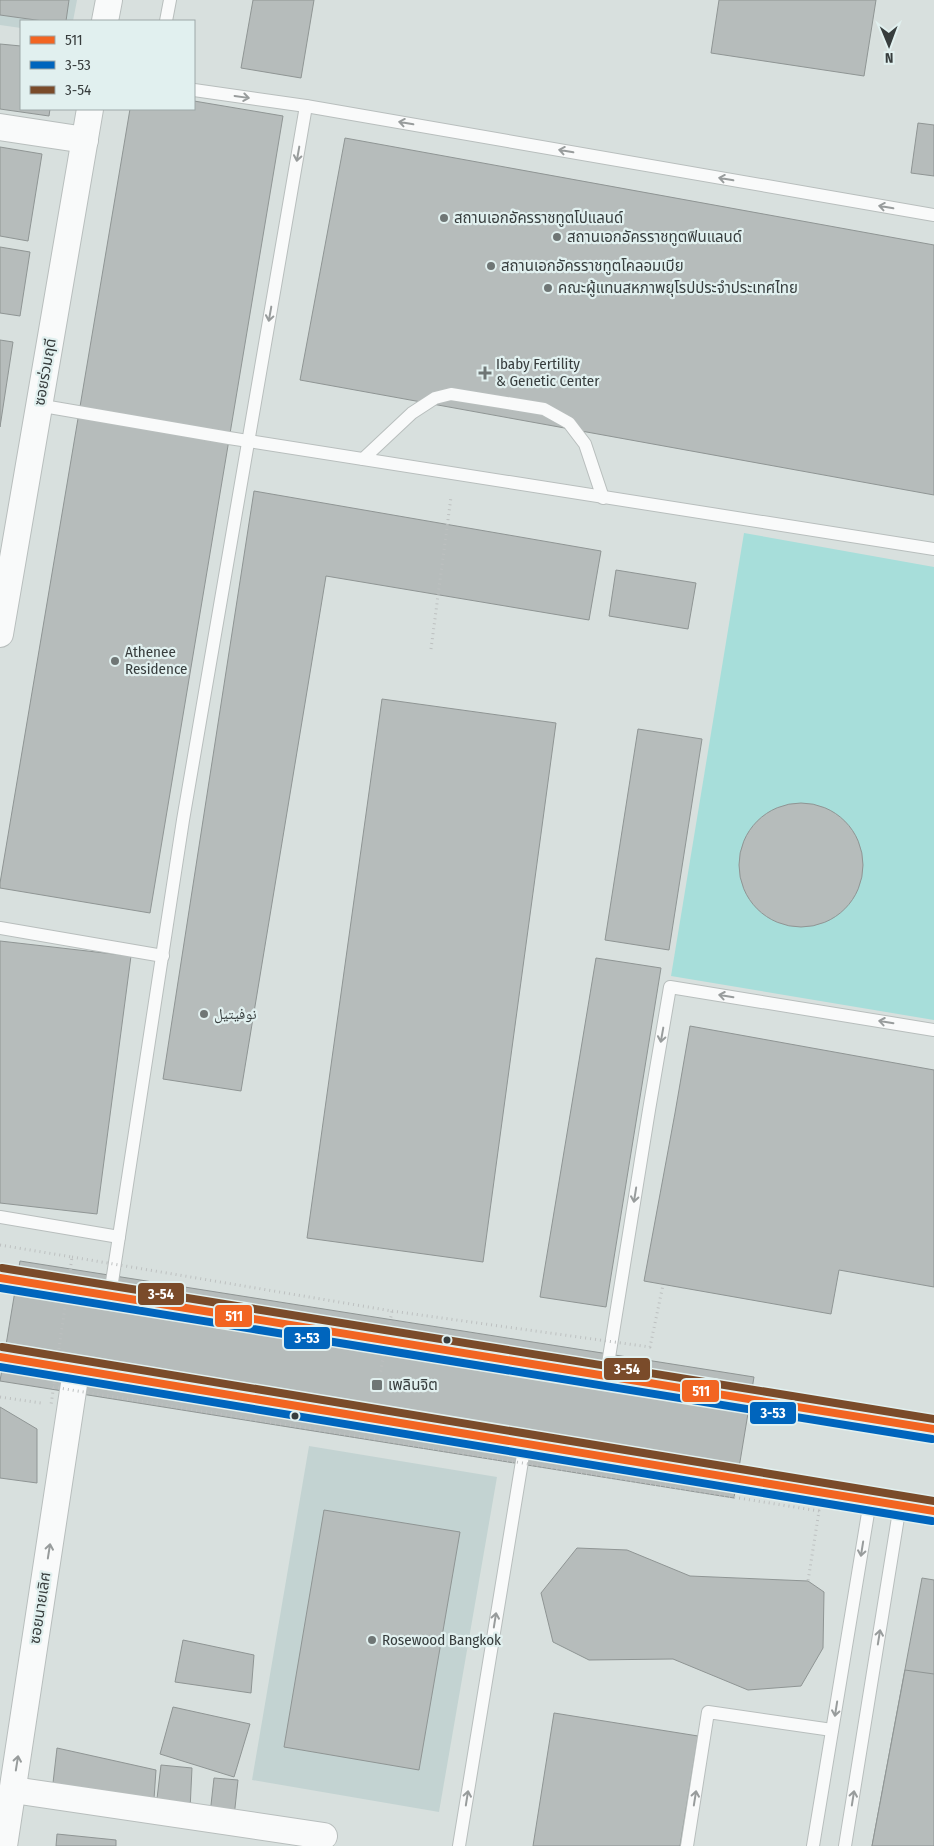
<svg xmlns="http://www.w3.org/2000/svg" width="934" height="1846" viewBox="0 0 934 1846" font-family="'Fira Sans Condensed','Noto Naskh Arabic','Noto Sans Thai',sans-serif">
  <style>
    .built { fill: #c3d3d2 }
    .green { fill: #a7deda }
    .building { fill: #b6bcbb; stroke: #8f9594 }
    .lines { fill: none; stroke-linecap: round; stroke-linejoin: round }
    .lane-casing { stroke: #b8bebd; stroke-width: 14 }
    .street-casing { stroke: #b8bebd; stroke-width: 28 }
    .primary-casing { stroke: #b6bbba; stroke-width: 29 }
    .path { stroke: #bdc0c0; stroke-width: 3; stroke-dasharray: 1 4; stroke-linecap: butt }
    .lane { stroke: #f9fafa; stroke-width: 12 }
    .street { stroke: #f9fafa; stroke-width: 26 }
    .primary { stroke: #f0e9eb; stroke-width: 28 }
    .path-bridge { stroke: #bdc0c0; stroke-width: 3; stroke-dasharray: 1 4; stroke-linecap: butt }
    .bus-1-casing { stroke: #e1f0ef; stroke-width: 11 }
    .bus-2-casing { stroke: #e1f0ef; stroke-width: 11 }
    .bus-3-casing { stroke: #e1f0ef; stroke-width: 11 }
    .bus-1 { stroke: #f26522; stroke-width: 8 }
    .bus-2 { stroke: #0065bd; stroke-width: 8 }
    .bus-3 { stroke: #7a4b2a; stroke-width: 8 }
    .oneway { stroke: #989c9c }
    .poi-dot { fill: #6f7675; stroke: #e1f0ef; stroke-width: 2 }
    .bus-dot { fill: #373d3d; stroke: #e1f0ef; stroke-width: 2 }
    .labels { text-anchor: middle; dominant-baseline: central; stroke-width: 4.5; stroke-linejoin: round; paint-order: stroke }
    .poi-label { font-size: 15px; fill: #373d3d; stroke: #e1f0ef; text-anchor: start }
    .street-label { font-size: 15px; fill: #373d3d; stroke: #e1f0ef }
    .line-badge { stroke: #e1f0ef; stroke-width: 2 }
    .badge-label { font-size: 14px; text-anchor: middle; font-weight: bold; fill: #fff }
  </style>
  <rect width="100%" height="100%" fill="#d8e0de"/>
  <!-- built -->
  <g class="built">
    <path d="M0,0H77L73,21H21V28L0,25Z"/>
    <path d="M309,1446L497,1477L439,1812L252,1780Z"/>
  </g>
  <!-- green -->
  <path class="green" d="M744,533L934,567V1020L671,976Z"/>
  <!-- building -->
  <g class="building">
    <path d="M0,0H69L66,21H43L0,15Z"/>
    <path d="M253,0H314L301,78L241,68Z"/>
    <path d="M719,0H876L864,76L711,53Z"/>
    <path d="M0,44L21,46V109H50L49,116L0,109Z"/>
    <path d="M194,101L283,116L150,913L0,888V883L130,109H194Z"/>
    <path d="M918,123L934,125V176L911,173Z"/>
    <path d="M345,138L934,245V495L300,380Z"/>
    <path d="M0,147L42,154L28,241L0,236Z"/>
    <path d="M0,247L30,252L20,316L0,313Z"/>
    <path d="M0,340L13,342L0,427Z"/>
    <path d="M254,491L601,551L589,620L326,576L241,1091L163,1079Z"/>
    <path d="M616,570L696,583L688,629L609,616Z"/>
    <path d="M382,699L556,723L483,1262L307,1238Z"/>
    <path d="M638,729L702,739L669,950L605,940Z"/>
    <circle cx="801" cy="865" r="62"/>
    <path d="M0,941L131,956L97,1214L0,1203Z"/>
    <path d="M596,958L661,968L606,1307L540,1297Z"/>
    <path d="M690,1026L934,1070V1287L839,1270L831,1314L644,1281L675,1113Z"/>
    <path d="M20,1261L754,1377L734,1498L0,1381Z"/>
    <path d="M0,1407L37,1429V1483L0,1478Z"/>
    <path d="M324,1510L460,1532L419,1770L284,1747Z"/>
    <path d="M577,1548L627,1550L690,1576L808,1581L824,1592L823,1648L801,1686L748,1690L673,1659L589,1660L553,1642L541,1593Z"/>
    <path d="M922,1578L934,1580V1846H872Z"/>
    <path d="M183,1640L254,1655L251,1693L175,1682Z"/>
    <path d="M905,1670L934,1674V1846H872Z"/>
    <path d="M173,1707L250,1724L234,1777L160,1754Z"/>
    <path d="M554,1713L698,1736L680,1846H533Z"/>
    <path d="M57,1748L156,1770L154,1799L53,1783Z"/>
    <path d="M161,1765L192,1768L190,1810L156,1807Z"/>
    <path d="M214,1778L238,1780L234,1817L210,1814Z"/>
    <path d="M57,1834L116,1840V1846H56Z"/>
  </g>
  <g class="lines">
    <defs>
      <g id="lane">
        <path d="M166,21L170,0"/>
        <path d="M194,90L306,106L934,215"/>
        <path d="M39,408L49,407L229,438L934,549"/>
        <path d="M363,459L412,413L435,398L451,394L544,409L569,423L585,444L603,498"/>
        <path d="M0,928L163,956"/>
        <path d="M0,1217L119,1237"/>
        <path d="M110,1295L183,820L306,106"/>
        <path d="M606,1376L649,1110L670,987L934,1030"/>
        <path d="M459,1846L525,1443"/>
        <path d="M687,1846L708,1712L832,1730"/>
        <path d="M813,1846L870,1501"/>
        <path d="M845,1846L900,1505"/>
      </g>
      <g id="street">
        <path d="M105,21L109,0"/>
        <path d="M0,127L85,140"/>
        <path d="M0,634L90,109"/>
        <path d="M13,1790L324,1836"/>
        <path d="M4,1846L76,1371"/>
      </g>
      <g id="primary">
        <path d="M0,1278L934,1429"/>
        <path d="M0,1357L934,1511"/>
      </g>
    </defs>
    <!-- lane casing -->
    <use href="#lane" class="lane-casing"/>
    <!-- street casing -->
    <use href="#street" class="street-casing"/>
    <!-- primary casing -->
    <use href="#primary" class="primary-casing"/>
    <!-- path -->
    <g class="path">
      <path d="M431,649L451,497"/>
      <path d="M0,1397L41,1403"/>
    </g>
    <!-- lane -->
    <use href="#lane" class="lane"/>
    <!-- street -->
    <use href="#street" class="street"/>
    <!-- primary -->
    <use href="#primary" class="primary"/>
    <!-- path-bridge -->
    <g class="path-bridge">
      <path d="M0,1245L72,1257L51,1405"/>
      <path d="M72,1257L392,1311L380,1375"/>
      <path d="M392,1311L650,1347L663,1285"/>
      <path d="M53,1387L819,1511L808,1581"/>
    </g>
    <defs>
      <g id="bus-1">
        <path d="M0,1278L934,1429"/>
        <path d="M0,1357L934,1511"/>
      </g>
      <g id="bus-2">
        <path d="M0,1288L932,1439"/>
        <path d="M0,1367L932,1521"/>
      </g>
      <g id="bus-3">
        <path d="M2,1268L934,1419"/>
        <path d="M2,1347L934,1501"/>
      </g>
    </defs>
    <!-- bus-1 casing -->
    <use href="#bus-1" class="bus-1-casing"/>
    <!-- bus-2 casing -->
    <use href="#bus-2" class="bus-2-casing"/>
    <!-- bus-3 casing -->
    <use href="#bus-3" class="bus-3-casing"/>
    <!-- bus-1 -->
    <use href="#bus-1" class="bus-1"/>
    <!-- bus-2 -->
    <use href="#bus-2" class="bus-2"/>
    <!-- bus-3 -->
    <use href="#bus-3" class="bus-3"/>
  </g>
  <!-- one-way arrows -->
  <defs><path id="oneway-shaft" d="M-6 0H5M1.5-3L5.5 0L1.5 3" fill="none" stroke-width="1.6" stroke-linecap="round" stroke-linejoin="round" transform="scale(1.25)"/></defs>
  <g class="oneway">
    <use href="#oneway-shaft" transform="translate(242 97) rotate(8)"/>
    <use href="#oneway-shaft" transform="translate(406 123) rotate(-170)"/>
    <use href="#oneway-shaft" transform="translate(566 151) rotate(-170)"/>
    <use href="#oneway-shaft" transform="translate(298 154) rotate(100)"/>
    <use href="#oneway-shaft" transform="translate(726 179) rotate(-170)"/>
    <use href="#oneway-shaft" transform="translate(886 207) rotate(-170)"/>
    <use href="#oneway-shaft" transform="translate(270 314) rotate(100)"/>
    <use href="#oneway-shaft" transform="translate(726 996) rotate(-171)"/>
    <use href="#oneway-shaft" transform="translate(886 1022) rotate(-171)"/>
    <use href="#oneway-shaft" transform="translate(662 1035) rotate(100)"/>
    <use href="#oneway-shaft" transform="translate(635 1195) rotate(99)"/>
    <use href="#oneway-shaft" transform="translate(862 1549) rotate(99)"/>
    <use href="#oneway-shaft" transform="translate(49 1551) rotate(-81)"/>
    <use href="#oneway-shaft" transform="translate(495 1620) rotate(-81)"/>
    <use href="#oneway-shaft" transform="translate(879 1637) rotate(-81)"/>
    <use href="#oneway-shaft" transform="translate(836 1709) rotate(99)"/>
    <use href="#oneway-shaft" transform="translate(17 1763) rotate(-81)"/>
    <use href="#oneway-shaft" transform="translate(467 1798) rotate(-81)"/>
    <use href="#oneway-shaft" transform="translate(695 1798) rotate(-81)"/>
    <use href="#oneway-shaft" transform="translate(853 1798) rotate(-81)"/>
  </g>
  <!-- markers -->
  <g class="poi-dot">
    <circle cx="444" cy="218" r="5"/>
    <circle cx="557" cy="237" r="5"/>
    <circle cx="491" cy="266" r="5"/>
    <circle cx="548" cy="288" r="5"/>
    <path d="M482.5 365.5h5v5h5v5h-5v5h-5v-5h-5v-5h5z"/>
    <circle cx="115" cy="661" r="5"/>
    <circle cx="204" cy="1014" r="5"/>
    <rect x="371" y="1379" width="12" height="12" rx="2.5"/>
    <circle cx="372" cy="1640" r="5"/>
  </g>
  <g class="bus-dot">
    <circle cx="447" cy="1340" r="4.5"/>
    <circle cx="295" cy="1416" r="4.5"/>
  </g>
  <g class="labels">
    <!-- poi labels -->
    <g class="poi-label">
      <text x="454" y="218">สถานเอกอัครราชทูตโปแลนด์</text>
      <text x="567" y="237">สถานเอกอัครราชทูตฟินแลนด์</text>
      <text x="501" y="266">สถานเอกอัครราชทูตโคลอมเบีย</text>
      <text x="558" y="288">คณะผู้แทนสหภาพยุโรปประจำประเทศไทย</text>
      <text x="496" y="364">Ibaby Fertility<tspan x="496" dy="17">&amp; Genetic Center</tspan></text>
      <text x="125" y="652">Athenee<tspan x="125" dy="17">Residence</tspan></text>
      <text x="214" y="1014">نوفيتيل</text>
      <text x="388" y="1385">เพลินจิต</text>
      <text x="382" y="1640">Rosewood Bangkok</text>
    </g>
    <!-- street labels -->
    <g class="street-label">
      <text transform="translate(45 372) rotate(-80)">ซอยร่วมฤดี</text>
      <text transform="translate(40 1608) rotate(-81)">ซอยนายเลิศ</text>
    </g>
  </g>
  <g class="line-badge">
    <rect x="137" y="1282" width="48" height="24" rx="5" fill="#7a4b2a"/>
    <rect x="214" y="1304" width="39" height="24" rx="5" fill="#f26522"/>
    <rect x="283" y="1326" width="48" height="24" rx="5" fill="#0065bd"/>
    <rect x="603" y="1357" width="48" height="24" rx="5" fill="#7a4b2a"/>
    <rect x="681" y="1379" width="39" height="24" rx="5" fill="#f26522"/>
    <rect x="749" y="1401" width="48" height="24" rx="5" fill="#0065bd"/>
  </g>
  <g class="badge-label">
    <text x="161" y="1299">3-54</text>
    <text x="234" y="1321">511</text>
    <text x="307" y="1343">3-53</text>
    <text x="627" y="1374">3-54</text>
    <text x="701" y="1396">511</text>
    <text x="773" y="1418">3-53</text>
  </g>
  <!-- legend -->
  <rect x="20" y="20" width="175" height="90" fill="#e1f0ef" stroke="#9da8a8"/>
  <rect x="30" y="36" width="25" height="8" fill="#f26522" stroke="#9da8a8"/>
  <text x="65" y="45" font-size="15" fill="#373d3d">511</text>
  <rect x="30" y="61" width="25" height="8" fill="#0065bd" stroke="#9da8a8"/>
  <text x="65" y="70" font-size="15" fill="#373d3d">3-53</text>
  <rect x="30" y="86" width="25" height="8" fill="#7a4b2a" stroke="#9da8a8"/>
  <text x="65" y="95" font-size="15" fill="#373d3d">3-54</text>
  <!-- north arrow -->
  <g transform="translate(889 45) rotate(179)" stroke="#e1f0ef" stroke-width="4" paint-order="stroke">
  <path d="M0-4L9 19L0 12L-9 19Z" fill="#373d3d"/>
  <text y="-8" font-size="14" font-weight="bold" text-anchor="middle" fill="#373d3d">N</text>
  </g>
</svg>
